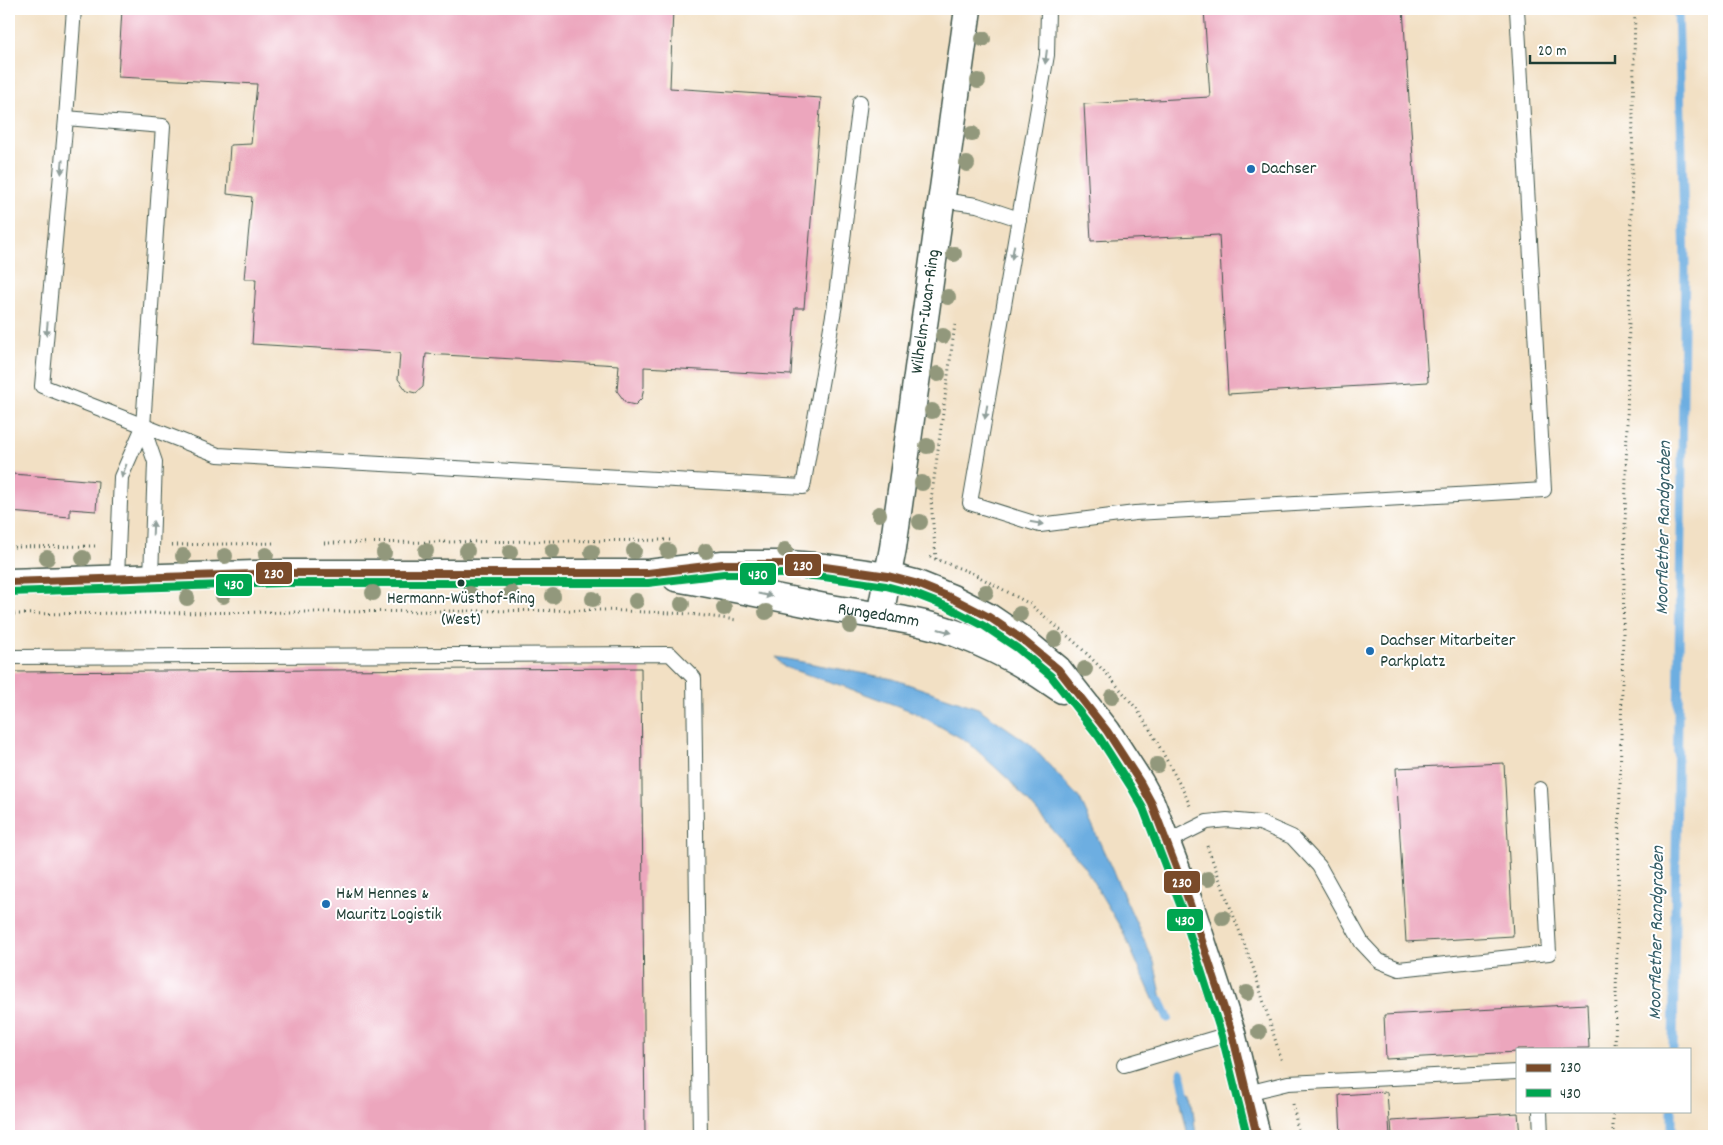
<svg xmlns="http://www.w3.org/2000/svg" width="1723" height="1145" viewBox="0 0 1723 1145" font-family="Dekko,sans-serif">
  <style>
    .water { fill: #6daee1; stroke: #46768a }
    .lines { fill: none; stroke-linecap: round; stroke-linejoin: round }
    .stream { stroke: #6daee1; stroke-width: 9 }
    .building { fill: #eca6bd }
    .lane-casing { stroke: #3f554a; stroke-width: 16 }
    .street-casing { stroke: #3f554a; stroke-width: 29 }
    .path { stroke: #3f554a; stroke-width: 3; stroke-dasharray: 1 4; stroke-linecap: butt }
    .lane { stroke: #fff; stroke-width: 14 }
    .street { stroke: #fff; stroke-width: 26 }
    .bus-1-casing { stroke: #fff; stroke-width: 11 }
    .bus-2-casing { stroke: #fff; stroke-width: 11 }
    .bus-1 { stroke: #7a4b2a; stroke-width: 8 }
    .bus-2 { stroke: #00a651; stroke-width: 8 }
    .tree { fill: #92987b }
    .oneway { fill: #8f9e9a }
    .poi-dot { fill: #1f6fb2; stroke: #fff; stroke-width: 2 }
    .bus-dot { fill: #1f3d34; stroke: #fff; stroke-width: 2 }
    .labels { text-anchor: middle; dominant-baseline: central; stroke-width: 4; stroke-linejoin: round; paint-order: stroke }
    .bus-label { font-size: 17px; fill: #1f3d34; stroke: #fff }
    .poi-label { font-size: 18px; fill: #1f3d34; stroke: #fff; text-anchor: start }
    .street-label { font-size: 18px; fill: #1f3d34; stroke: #fff }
    .water-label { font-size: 19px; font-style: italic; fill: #365f68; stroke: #fff }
    .line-badge { stroke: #fff; stroke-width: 2 }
    .badge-label { font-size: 14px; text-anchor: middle; font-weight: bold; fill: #fff }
  </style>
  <rect width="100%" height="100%" fill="#fff"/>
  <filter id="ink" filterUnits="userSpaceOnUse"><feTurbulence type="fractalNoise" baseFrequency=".02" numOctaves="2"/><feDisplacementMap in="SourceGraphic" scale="10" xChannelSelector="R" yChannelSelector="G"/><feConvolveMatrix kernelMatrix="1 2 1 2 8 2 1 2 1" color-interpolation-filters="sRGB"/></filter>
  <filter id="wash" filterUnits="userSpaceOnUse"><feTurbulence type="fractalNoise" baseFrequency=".0096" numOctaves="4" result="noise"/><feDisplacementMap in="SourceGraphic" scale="20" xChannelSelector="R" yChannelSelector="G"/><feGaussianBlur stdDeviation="1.12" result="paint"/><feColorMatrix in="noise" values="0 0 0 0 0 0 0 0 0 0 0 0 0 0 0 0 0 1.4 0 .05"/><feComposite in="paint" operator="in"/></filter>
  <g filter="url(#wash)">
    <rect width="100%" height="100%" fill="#f2e0c4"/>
    <!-- water -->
    <g class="water">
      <path d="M776,657L893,679L978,708L1030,744L1080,799L1154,962L1165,1012H1159L1122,930L1082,863L1009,780L968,742L914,712L849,688L784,667Z"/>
      <path d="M1184,1086L1191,1093L1196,1136H1188L1180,1097Z"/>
    </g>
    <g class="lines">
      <!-- stream -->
      <g class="stream">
        <path d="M1160,1000L1168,1018"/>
        <path d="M1673,1049L1685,263L1678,9"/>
        <path d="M1181,1072L1186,1097"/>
        <path d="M1672,1136V1111"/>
      </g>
    </g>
    <g id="blocks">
      <!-- building -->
      <g class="building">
        <path d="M122,9H673L670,88L821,98L804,308H795L791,375L644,367V386L642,398L635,405L626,403L617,391L619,365L426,354L423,387L416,393L407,391L398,379L400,353L252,344L256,279H244L252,197L227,194L230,145L251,144L257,84L118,77Z"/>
        <path d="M1204,9H1403L1428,382L1228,394L1219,235L1091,241L1084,104L1210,97Z"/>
        <path d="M13,474L98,481L96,511L70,509V517L10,512Z"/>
        <path d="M641,668L645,1136H9V672Z"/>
        <path d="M1504,763L1513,936L1406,942L1396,768Z"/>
        <path d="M1587,1004L1589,1048L1517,1049V1052L1386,1059L1384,1015Z"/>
        <path d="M1387,1092L1390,1136H1341L1339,1095Z"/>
        <path d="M1518,1113L1520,1136H1392L1391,1121Z"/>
      </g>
    </g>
  </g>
  <g filter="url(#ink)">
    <use href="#blocks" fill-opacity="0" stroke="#3f554a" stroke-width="1"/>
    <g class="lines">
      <defs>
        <g id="lane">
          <path d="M74,9L66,118L42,386L218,455L803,487L835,304L860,102"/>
          <path d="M1048,9L1047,55L970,503L1040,525L1135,513L1544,490L1517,9"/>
          <path d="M66,118L163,126L143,427L121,477L117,578"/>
          <path d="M941,200L977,205L1019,219"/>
          <path d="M143,427L155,462L151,577"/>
          <path d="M9,657L670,654L694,678L700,1136"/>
          <path d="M1167,842L1207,822L1227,820L1260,823L1292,837L1319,866L1362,943L1379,961L1399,969L1549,953L1540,789"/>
          <path d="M1124,1065L1232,1033"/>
          <path d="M1247,1093L1288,1083L1517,1072"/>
          <path d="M1540,1111L1541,1136"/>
        </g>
        <g id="street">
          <path id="s1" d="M676,578C726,587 775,597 825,607C868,615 914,618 955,633C992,647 1030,667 1062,690"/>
          <path d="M9,582L285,573H648L723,564H790L825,567L888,576L915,583L952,598L989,617L1023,640L1058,669L1107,731L1140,782L1152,804L1190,904L1232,1033L1257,1136"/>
          <path id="s2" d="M880,616L893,548L968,9"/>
        </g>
      </defs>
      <!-- lane casing -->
      <use href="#lane" class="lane-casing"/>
      <!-- street casing -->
      <use href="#street" class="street-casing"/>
      <!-- path -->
      <g class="path">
        <path d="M324,543L673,540"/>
        <path d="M172,545L276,543"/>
        <path d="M9,547L98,546"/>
        <path d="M930,557L972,573L1030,604L1078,645L1109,676L1136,708L1151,731L1185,794L1191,808"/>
        <path d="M936,559L931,501L955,324"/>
        <path d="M9,614L604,610L689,614L737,620"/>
        <path d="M1207,846L1253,967L1282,1062"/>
        <path d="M1615,1049L1635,9"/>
        <path d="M1293,1104L1299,1136"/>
        <path d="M1613,1136V1111"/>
      </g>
      <!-- lane -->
      <use href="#lane" class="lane"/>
      <!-- street -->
      <use href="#street" class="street"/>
      <defs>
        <path id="bus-1" d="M9,582L285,573H648L723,564H790L825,567L888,576L915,583L952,598L989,617L1023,640L1058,669L1107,731L1140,782L1152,804L1190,904L1232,1033L1257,1136"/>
        <path id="bus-2" d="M9,592L285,583H648L724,574H790L824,577L886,586L912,593L948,607L984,626L1017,648L1051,676L1099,737L1131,787L1143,808L1181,907L1222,1036L1247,1136"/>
      </defs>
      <!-- bus-1 casing -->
      <use href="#bus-1" class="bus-1-casing"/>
      <!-- bus-2 casing -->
      <use href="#bus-2" class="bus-2-casing"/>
      <!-- bus-1 -->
      <use href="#bus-1" class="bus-1"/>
      <!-- bus-2 -->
      <use href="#bus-2" class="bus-2"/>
    </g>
    <!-- trees -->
    <g class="tree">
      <circle cx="983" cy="39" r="8"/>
      <circle cx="978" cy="81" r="8"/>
      <circle cx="972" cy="134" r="8"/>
      <circle cx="967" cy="164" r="8"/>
      <circle cx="954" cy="254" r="8"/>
      <circle cx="948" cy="297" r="8"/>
      <circle cx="943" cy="336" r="8"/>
      <circle cx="938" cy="374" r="8"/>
      <circle cx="932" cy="411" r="8"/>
      <circle cx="927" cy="446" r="8"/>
      <circle cx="922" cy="483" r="8"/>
      <circle cx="879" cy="514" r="8"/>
      <circle cx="920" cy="522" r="8"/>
      <circle cx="785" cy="550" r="8"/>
      <circle cx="426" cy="551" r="8"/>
      <circle cx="467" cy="551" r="8"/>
      <circle cx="552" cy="551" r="8"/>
      <circle cx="634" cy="551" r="8"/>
      <circle cx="668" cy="551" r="8"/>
      <circle cx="706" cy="551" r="8"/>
      <circle cx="510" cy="552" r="8"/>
      <circle cx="592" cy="552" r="8"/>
      <circle cx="384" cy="553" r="8"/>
      <circle cx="266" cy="555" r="8"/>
      <circle cx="183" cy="556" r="8"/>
      <circle cx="225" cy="556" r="8"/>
      <circle cx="47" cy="558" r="8"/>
      <circle cx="83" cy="558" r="8"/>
      <circle cx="986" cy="592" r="8"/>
      <circle cx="373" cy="593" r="8"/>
      <circle cx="511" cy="593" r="8"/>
      <circle cx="470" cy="594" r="8"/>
      <circle cx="223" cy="596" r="8"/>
      <circle cx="553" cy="596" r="8"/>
      <circle cx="187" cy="598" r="8"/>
      <circle cx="593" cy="599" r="8"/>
      <circle cx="636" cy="601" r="8"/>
      <circle cx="682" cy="604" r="8"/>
      <circle cx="724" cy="608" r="8"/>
      <circle cx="766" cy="612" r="8"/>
      <circle cx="1020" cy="614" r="8"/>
      <circle cx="850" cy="626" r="8"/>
      <circle cx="1055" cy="639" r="8"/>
      <circle cx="1085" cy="669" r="8"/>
      <circle cx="1112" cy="697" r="8"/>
      <circle cx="1157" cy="765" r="8"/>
      <circle cx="1208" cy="879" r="8"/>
      <circle cx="1223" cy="918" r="8"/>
      <circle cx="1247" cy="993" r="8"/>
      <circle cx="1259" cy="1032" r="8"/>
    </g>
    <!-- one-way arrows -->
    <defs><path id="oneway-solid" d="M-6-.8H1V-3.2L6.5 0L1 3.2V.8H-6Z" transform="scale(1.25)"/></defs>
    <g class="oneway">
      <use href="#oneway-solid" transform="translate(1046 57) rotate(97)"/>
      <use href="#oneway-solid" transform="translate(62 167) rotate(95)"/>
      <use href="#oneway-solid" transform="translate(1013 252) rotate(100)"/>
      <use href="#oneway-solid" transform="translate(47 329) rotate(95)"/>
      <use href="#oneway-solid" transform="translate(986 412) rotate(100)"/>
      <use href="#oneway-solid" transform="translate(124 471) rotate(110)"/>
      <use href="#oneway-solid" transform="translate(1037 523) rotate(9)"/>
      <use href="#oneway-solid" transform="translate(153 528) rotate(-88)"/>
      <use href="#oneway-solid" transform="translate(765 595) rotate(11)"/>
      <use href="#oneway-solid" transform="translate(945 631) rotate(15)"/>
    </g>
  </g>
  <!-- markers -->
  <g class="poi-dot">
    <circle cx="1251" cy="169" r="5"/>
    <circle cx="1370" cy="651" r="5"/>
    <circle cx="326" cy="904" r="5"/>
  </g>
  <circle class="bus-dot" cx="461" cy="583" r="4.5"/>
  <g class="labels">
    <!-- bus labels -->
    <g class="bus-label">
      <text x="461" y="600">Hermann-Wüsthof-Ring<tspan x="461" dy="21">(West)</tspan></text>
    </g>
    <!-- poi labels -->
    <g class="poi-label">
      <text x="1261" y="169">Dachser</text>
      <text x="1380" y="641">Dachser Mitarbeiter<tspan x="1380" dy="21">Parkplatz</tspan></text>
      <text x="336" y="894">H&amp;M Hennes &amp;<tspan x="336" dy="21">Mauritz Logistik</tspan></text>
    </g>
    <!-- street labels -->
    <g class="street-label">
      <text stroke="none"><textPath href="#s2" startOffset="308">Wilhelm-Iwan-Ring</textPath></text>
      <text stroke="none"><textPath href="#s1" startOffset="206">Rungedamm</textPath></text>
    </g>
    <!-- water labels -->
    <g class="water-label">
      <text transform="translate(1665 528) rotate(-89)">Moorflether Randgraben</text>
      <text transform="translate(1658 933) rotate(-89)">Moorflether Randgraben</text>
    </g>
  </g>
  <g class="line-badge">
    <rect x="784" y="553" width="38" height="24" rx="5" fill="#7a4b2a"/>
    <rect x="255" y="561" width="38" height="24" rx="5" fill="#7a4b2a"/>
    <rect x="739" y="562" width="38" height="24" rx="5" fill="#00a651"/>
    <rect x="215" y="573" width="38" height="24" rx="5" fill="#00a651"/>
    <rect x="1163" y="870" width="38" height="24" rx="5" fill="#7a4b2a"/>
    <rect x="1166" y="908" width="38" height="24" rx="5" fill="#00a651"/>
  </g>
  <g class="badge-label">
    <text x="803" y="570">230</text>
    <text x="274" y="578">230</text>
    <text x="758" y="579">430</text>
    <text x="234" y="589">430</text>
    <text x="1182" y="887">230</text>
    <text x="1185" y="925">430</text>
  </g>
  <!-- margin -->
  <rect width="1723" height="1145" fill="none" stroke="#fff" stroke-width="30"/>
  <!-- legend -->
  <rect x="1516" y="1048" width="175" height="65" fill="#ffffff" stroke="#a5b1ae"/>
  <rect x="1526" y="1064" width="25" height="8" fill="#7a4b2a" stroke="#a5b1ae"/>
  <text x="1560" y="1072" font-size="15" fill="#1f3d34">230</text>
  <rect x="1526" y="1089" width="25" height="8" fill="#00a651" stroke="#a5b1ae"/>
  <text x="1560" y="1098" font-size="15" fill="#1f3d34">430</text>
  <!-- scale -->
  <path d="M1530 55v8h85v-8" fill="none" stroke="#1f3d34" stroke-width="2.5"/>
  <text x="1538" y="55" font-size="15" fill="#1f3d34" stroke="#ffffff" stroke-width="4" paint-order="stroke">20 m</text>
</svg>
